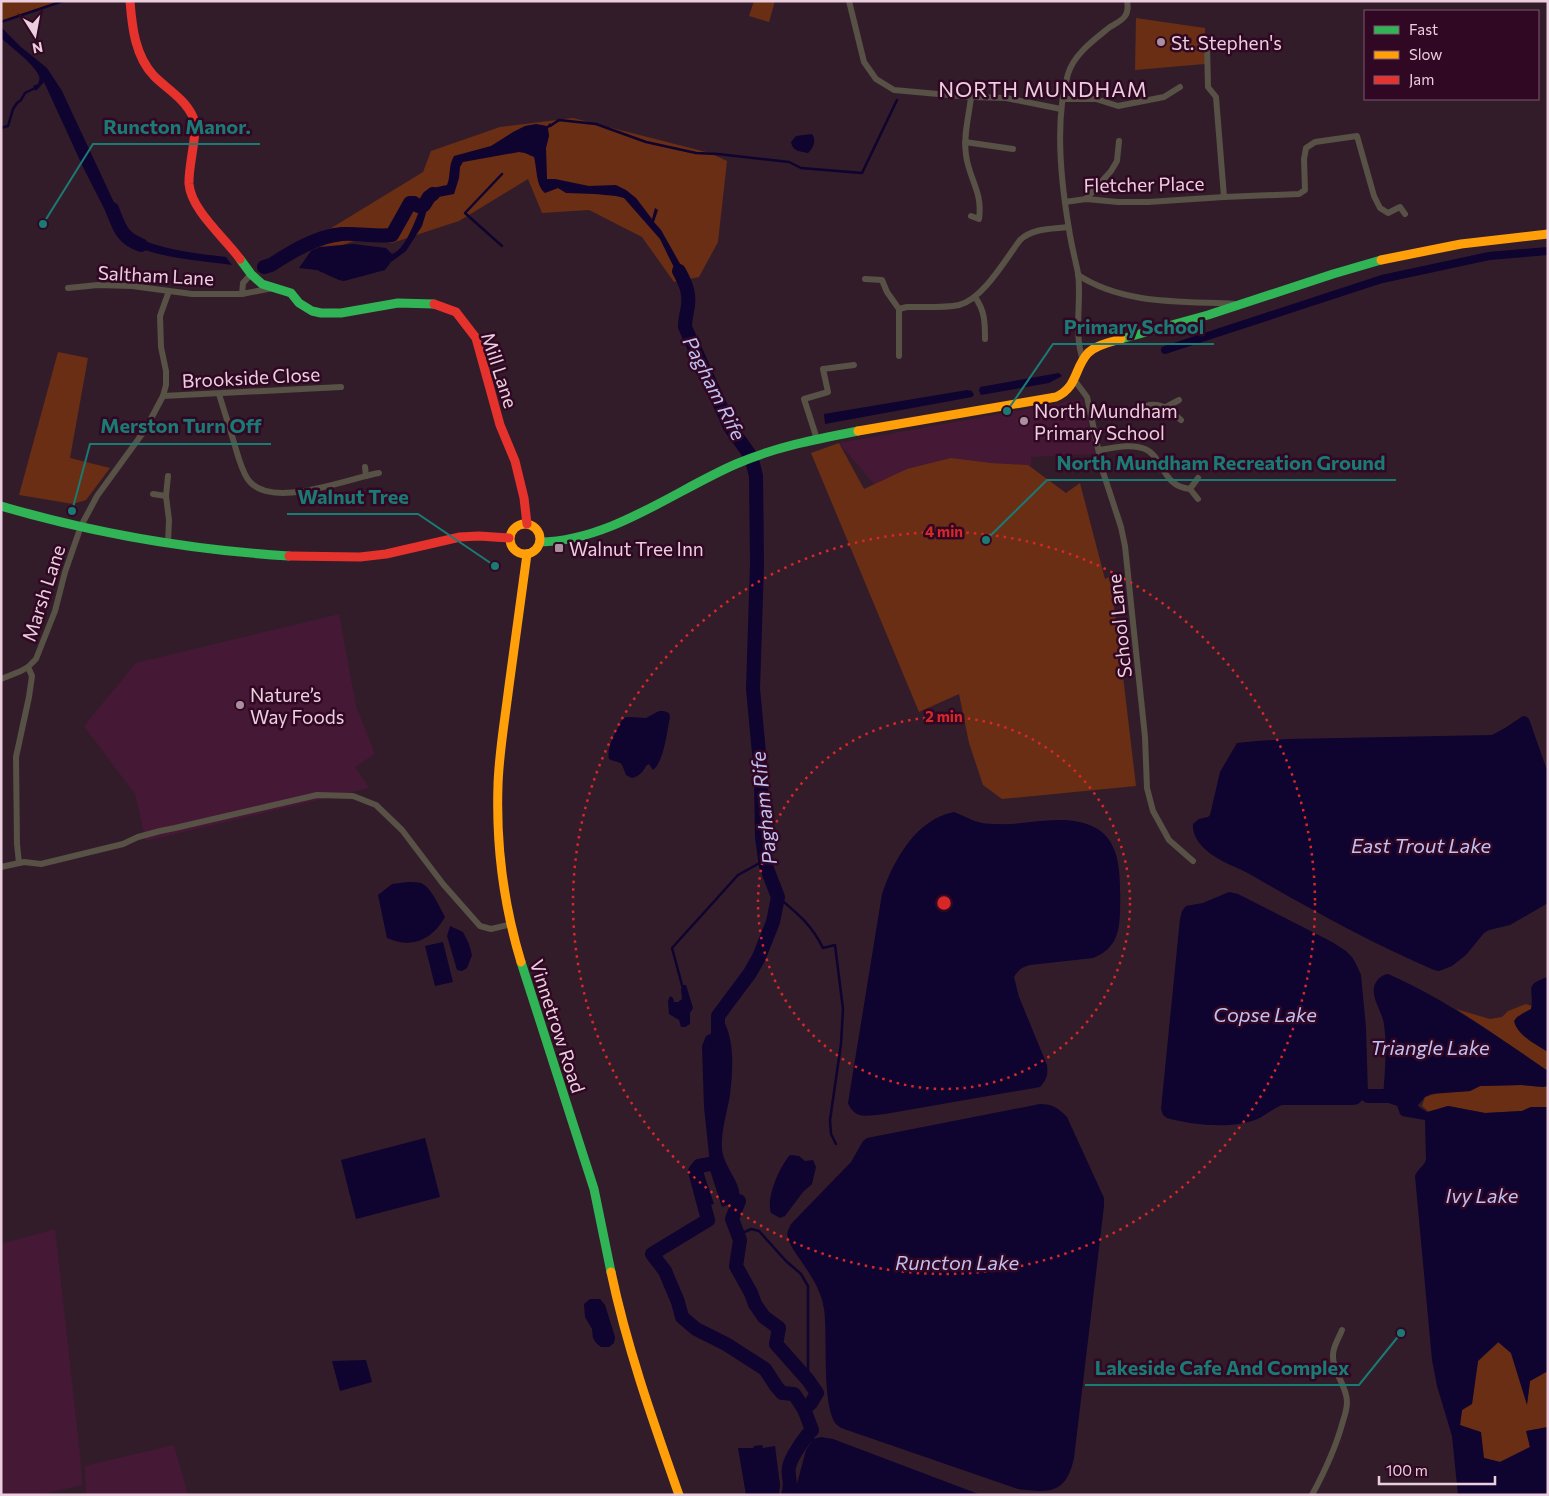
<svg xmlns="http://www.w3.org/2000/svg" width="1549" height="1496" viewBox="0 0 1549 1496" font-family="Commissioner,sans-serif">
  <style>
    .built { fill: #451835 }
    .green { fill: #692e14 }
    .water { fill: #0f032f }
    .lines { fill: none; stroke-linecap: round; stroke-linejoin: round }
    .stream { stroke: #0f032f; stroke-width: 2.5 }
    .canal { stroke: #0f032f; stroke-width: 8 }
    .river { stroke: #0f032f; stroke-width: 14 }
    .street { stroke: #575146; stroke-width: 6 }
    .fast { stroke: #30b455; stroke-width: 9 }
    .slow { stroke: #ff9f0a; stroke-width: 9 }
    .jam { stroke: #e5322d; stroke-width: 9 }
    .ring { fill: none; stroke: #d62828; stroke-width: 2.5; stroke-dasharray: 2.5 5 }
    .poi-dot { fill: #aa909f; stroke: #310823; stroke-width: 2 }
    .labels { text-anchor: middle; dominant-baseline: central; stroke-width: 5; stroke-linejoin: round; paint-order: stroke }
    .poi-label { font-size: 19px; fill: #ebcfde; stroke: #310823; text-anchor: start }
    .street-label { font-size: 19px; fill: #ebcfde; stroke: #310823 }
    .water-label { font-size: 20px; font-style: italic; fill: #c0c1f4; stroke: #310823 }
    .quarter-label { font-size: 21px; letter-spacing: 1px; fill: #ebcfde; stroke: #310823 }
    .centre { fill: #d62828; stroke: #310823; stroke-width: 2.5 }
    .ring-label { font-size: 15px; text-anchor: middle; font-weight: bold; fill: #d62828; stroke: #310823; stroke-width: 5; stroke-linejoin: round; paint-order: stroke }
    .leader { fill: none; stroke: #1a7a74; stroke-width: 2 }
    .callout-dot { fill: #1a7a74; stroke: #310823; stroke-width: 2 }
    .callout-label { font-size: 20px; text-anchor: middle; font-weight: bold; fill: #1a7a74; stroke: #310823; stroke-width: 5; stroke-linejoin: round; paint-order: stroke }
  </style>
  <rect width="100%" height="100%" fill="#321c2a"/>
  <!-- built -->
  <g class="built">
    <path d="M1082,399L1096,454L1031,457V468L1028,465L991,463L874,484L839,443Z"/>
    <path d="M339,614L356,706L375,754L355,767L369,788L146,841L135,794L84,726L136,663Z"/>
    <path d="M55,1229L81,1464L82,1485L39,1495H1V1244Z"/>
    <path d="M174,1445L188,1495H86L85,1466Z"/>
  </g>
  <!-- green -->
  <g class="green">
    <path d="M1,1H60L1,23Z"/>
    <path d="M754,1H775L769,22L749,16Z"/>
    <path d="M1136,18L1205,28V64L1135,70Z"/>
    <path d="M573,118L710,153L727,161L718,242L699,277L674,282L642,237L589,210L542,213L528,179L459,221L392,243L360,239L319,253L310,241L423,172L431,151L500,127Z"/>
    <path d="M58,352L88,358L70,458L110,468L86,500L73,504L19,495Z"/>
    <path d="M839,443L864,489L907,469L951,458L991,463L1028,465L1066,493L1080,483L1105,579L1109,577L1117,625L1136,786L1002,799L983,785L969,743L959,694L919,712L811,453Z"/>
    <path d="M1526,1004L1532,1006L1531,1009L1521,1014L1539,1046L1548,1052V1072L1488,1030L1456,1009L1490,1019L1502,1017L1508,1011Z"/>
    <path d="M1522,1085L1543,1087L1548,1086V1107H1531L1522,1111L1485,1113L1448,1106L1429,1112L1422,1106L1425,1097L1438,1093L1470,1091L1480,1086Z"/>
    <path d="M1499,1342L1511,1353L1527,1403L1530,1381L1548,1371V1427L1527,1431L1530,1447L1500,1462L1484,1458L1460,1425L1462,1410L1472,1403L1478,1361Z"/>
  </g>
  <!-- water -->
  <g class="water">
    <path d="M1,27L21,47L47,68L62,91L124,224L113,226L83,167L44,82L36,91L33,86L38,84C39,81 40,79 39,76C35,65 10,46 1,38Z"/>
    <path d="M550,123L552,126L548,128L549,136L546,148L547,179H555L589,186L616,185L626,190L636,198L652,219L655,208L658,210L654,222L661,230L692,285L684,288L660,239L624,198L616,196L595,194L566,193L558,188L545,193C536,186 537,169 534,157L525,153L519,152L463,162L460,167L459,178L454,194L433,198L429,203L422,226L406,251L391,262L385,270L344,281L339,280L317,270L299,268L311,251L319,247L353,244L386,248L392,254C408,249 420,207 426,192L433,188L447,185C451,176 448,166 454,156L491,146L513,132L525,126L536,124L547,126Z"/>
    <path d="M812,134C817,141 813,148 808,153C799,151 793,152 791,142L796,136Z"/>
    <path d="M133,236C162,250 194,253 226,257L232,265C203,261 142,257 121,237Z"/>
    <path d="M1059,373L1062,376L1049,383L981,395L979,391L980,387Z"/>
    <path d="M967,390L972,391L974,395L972,397L825,424L824,414Z"/>
    <path d="M659,711H664L669,713L670,717C667,731 664,762 653,770L649,764L646,766C643,772 639,776 632,778L626,775C620,759 623,765 609,759C606,745 617,731 623,718L628,717L646,718Z"/>
    <path d="M1523,716L1527,717L1529,719L1548,773V903L1510,925L1489,930L1484,933L1466,955L1452,966L1439,971L1434,970C1371,943 1312,910 1253,876C1238,867 1219,862 1206,850C1199,844 1192,834 1193,824L1199,819L1208,817L1210,815L1220,772L1237,743L1257,741L1287,739L1492,735L1505,728Z"/>
    <path d="M954,812C959,814 963,816 968,818C976,823 988,824 997,824C1018,825 1038,820 1058,820C1122,820 1121,862 1120,913C1119,935 1115,949 1093,958L1030,965C1022,967 1018,970 1014,977L1019,997L1047,1065C1048,1075 1047,1079 1040,1087L885,1114C870,1115 855,1121 848,1103L882,894C893,861 916,819 954,812Z"/>
    <path d="M408,882C411,882 417,882 421,883C431,887 440,908 445,917C432,940 412,949 387,938L378,895L392,884Z"/>
    <path d="M1229,892L1238,894L1332,942L1346,951L1352,957L1356,964L1361,975L1366,1028L1368,1095L1358,1104L1353,1105H1282C1272,1109 1265,1116 1255,1120C1231,1129 1191,1125 1167,1118L1163,1115L1161,1109L1180,919L1182,911L1186,906L1203,903Z"/>
    <path d="M450,926L463,932L469,944L472,955L467,968L462,971L457,970L447,936Z"/>
    <path d="M443,942L453,982L435,986L425,946Z"/>
    <path d="M1388,974C1445,999 1497,1036 1548,1071V1086L1543,1087L1522,1085L1480,1086L1470,1091L1431,1094L1425,1097L1418,1105L1419,1107L1427,1112L1448,1106L1485,1113L1522,1111L1531,1107H1548V1371L1530,1381L1527,1405L1511,1353L1498,1342L1478,1361L1472,1404L1462,1410L1460,1425L1481,1432L1484,1458L1500,1462L1530,1447L1526,1431L1548,1427V1495H1458L1452,1436L1437,1386L1432,1360L1415,1176C1418,1169 1423,1167 1426,1160L1425,1120L1402,1116L1400,1114L1396,1102L1385,1099L1383,1096C1385,1074 1387,1046 1384,1024C1382,1011 1372,1000 1374,987C1376,980 1381,975 1388,974Z"/>
    <path d="M1548,977V1052C1536,1045 1517,1035 1514,1021L1517,1017L1531,1009C1535,990 1522,985 1548,977Z"/>
    <path d="M682,985H686L693,1008L690,1013V1024L685,1027H681L679,1020L669,1014L668,1001L670,996L673,998L674,1002H678L682,999L681,989Z"/>
    <path d="M723,1020C735,1040 733,1072 730,1095C727,1113 721,1130 722,1148C723,1168 743,1182 739,1201L722,1207L710,1170L703,1171L714,1204L705,1206L695,1171L699,1166L710,1164L704,1107L702,1046L706,1036C714,1033 718,1029 718,1021Z"/>
    <path d="M1040,1104C1053,1104 1058,1108 1067,1117L1104,1198V1206L1074,1458C1066,1494 1050,1493 1018,1489L844,1429C842,1428 839,1427 837,1425C821,1408 828,1334 824,1309C821,1289 810,1274 799,1258C795,1252 790,1245 788,1238C786,1232 789,1229 791,1224L851,1162L863,1141L867,1138Z"/>
    <path d="M425,1138L440,1197L356,1219L341,1160Z"/>
    <path d="M790,1155L799,1156L805,1161L813,1160L816,1167L812,1184L803,1192L785,1216L780,1218L771,1213C766,1197 779,1168 790,1155Z"/>
    <path d="M590,1299H600L605,1305L615,1337L614,1343L609,1347H601L596,1343L593,1338L592,1329L585,1317L584,1304Z"/>
    <path d="M366,1360L372,1382L340,1391L332,1361Z"/>
    <path d="M821,1437L833,1439L981,1495H794L806,1450L813,1439Z"/>
    <path d="M762,1445L763,1448L775,1446L780,1485L779,1495H746L738,1448H753L754,1446Z"/>
  </g>
  <g class="lines">
    <!-- stream -->
    <g class="stream">
      <path d="M1,22L63,1"/>
      <path d="M550,126L559,120L596,124L646,142L696,153L718,154L789,162L801,168L862,173L897,100"/>
      <path d="M1,128L8,126L13,109L17,103L21,100L25,93L37,87"/>
      <path d="M502,246L465,213L502,174"/>
      <path d="M778,897C798,914 811,924 823,948L835,945L843,1009L841,1044L830,1120L831,1134L836,1144"/>
      <path d="M682,985L672,948L738,875L765,860"/>
      <path d="M738,1235L751,1229L759,1231L786,1261L801,1274L808,1286V1380"/>
    </g>
    <!-- canal -->
    <path class="canal" d="M1165,350L1382,279L1489,256L1548,251"/>
    <!-- river -->
    <g class="river">
      <path d="M112,209C119,226 121,238 141,245"/>
      <path d="M264,267L271,265C291,252 317,236 342,234C359,233 376,237 392,235L410,203H414L418,206L424,205L429,197L433,194"/>
      <path d="M679,271C686,284 691,295 687,311C686,317 685,320 685,327L730,427L750,455"/>
      <path d="M718,1042V1016L750,973L759,957L773,922L778,897L766,866L762,837L761,774L753,689L757,564L756,476L753,464"/>
      <path d="M1368,1096H1390L1399,1099"/>
      <path d="M715,1163L699,1166L695,1171L708,1220L652,1254L665,1271L678,1302L682,1317L696,1329L726,1344L765,1369L776,1386L782,1393L794,1394L804,1409"/>
      <path d="M739,1201L732,1219L740,1240L736,1266L751,1293L755,1304L764,1317L779,1328L776,1344L808,1380L817,1393L811,1403L804,1409L812,1430C804,1438 791,1457 789,1467C787,1478 793,1482 788,1495"/>
    </g>
    <!-- street -->
    <g class="street">
      <path d="M849,1L864,62L876,79L894,90L971,97L1006,98L1061,109"/>
      <path d="M1207,44L1208,87L1216,97L1224,197"/>
      <path d="M971,97C969,116 963,136 966,155C969,179 983,192 979,219L971,216"/>
      <path d="M1063,99H1096L1118,106L1164,97L1180,87"/>
      <path d="M965,142L1013,149"/>
      <path d="M1086,199L1111,171L1117,161L1119,141"/>
      <path d="M1065,202L1086,199L1118,202H1148L1224,197L1299,194L1305,190L1304,159L1306,148L1315,142L1357,136L1374,196L1380,208L1388,213L1400,207L1405,214"/>
      <path d="M1078,275C1124,305 1182,301 1235,304"/>
      <path d="M865,279L882,280L887,292L899,309"/>
      <path d="M68,288L98,285L132,286L192,294H242L273,288"/>
      <path d="M242,294L243,283L251,274"/>
      <path d="M975,297C985,311 985,323 985,339"/>
      <path d="M899,356V309L907,307C923,307 944,308 959,305C983,299 1005,260 1020,240C1033,228 1051,229 1068,227"/>
      <path d="M1083,360C1073,332 1082,302 1078,273C1075,258 1071,244 1069,229C1061,182 1054,120 1068,74C1074,54 1094,40 1110,27C1115,24 1123,20 1125,16C1128,12 1128,6 1127,1"/>
      <path d="M1075,381L1087,397L1103,472L1121,527L1125,546L1145,737L1147,788L1153,811L1169,840L1193,861"/>
      <path d="M219,394C224,411 230,428 235,446C238,456 241,468 247,478C268,512 349,478 379,473"/>
      <path d="M163,396L341,387"/>
      <path d="M1166,407L1179,400"/>
      <path d="M1091,415C1105,415 1118,416 1131,413C1136,411 1141,408 1146,406C1161,401 1170,411 1181,420"/>
      <path d="M817,439L804,399L828,392L823,369L854,365"/>
      <path d="M1099,450C1113,448 1131,443 1145,449C1164,457 1161,486 1190,489L1198,478"/>
      <path d="M365,467L366,476"/>
      <path d="M1190,489L1198,499"/>
      <path d="M153,494L166,496"/>
      <path d="M168,543L169,520L166,496L168,476"/>
      <path d="M1,679L21,671L28,667L36,659L55,611L65,572L81,526L97,496L145,430L163,396L166,385V371L161,347L160,316L169,291"/>
      <path d="M19,863L17,844L16,757L29,697L32,676L28,667"/>
      <path d="M1,867L24,862L41,864L123,844L138,837L160,831L175,828L317,795L353,796L376,805L402,830L443,884L480,926L491,929L512,924"/>
      <path d="M1312,1495C1325,1471 1336,1447 1343,1421C1345,1415 1347,1408 1347,1402C1347,1385 1332,1372 1333,1355C1333,1346 1339,1338 1342,1330"/>
    </g>
    <!-- fast -->
    <g class="fast">
      <path d="M240,259L251,274L262,284L291,293L299,303L312,311L321,313H341L398,303L434,304"/>
      <path d="M1121,339L1208,315L1333,274L1381,260"/>
      <path d="M1,506C93,533 193,550 289,556"/>
      <path d="M540,542C610,541 674,491 736,464C775,447 817,439 858,431"/>
      <path d="M521,962L594,1189L611,1272"/>
    </g>
    <!-- slow -->
    <g class="slow">
      <path d="M1381,260L1461,244L1548,234"/>
      <path d="M858,431L1056,397C1078,387 1074,368 1088,353C1096,345 1110,342 1121,339"/>
      <circle cx="525" cy="539" r="15"/>
      <path d="M521,962C504,906 496,844 498,785C499,752 505,719 509,686C515,642 521,598 527,554"/>
      <path d="M611,1272C627,1348 653,1421 679,1495"/>
    </g>
    <!-- jam -->
    <g class="jam">
      <path d="M130,1C132,27 135,56 154,76C167,89 185,99 193,117C199,131 188,165 189,184C191,210 225,238 240,259"/>
      <path d="M434,304L456,312L476,338L500,425L515,461L524,498L527,524"/>
      <path d="M289,556L360,557L386,554L460,537L479,536L509,538"/>
    </g>
  </g>
  <!-- distance rings -->
  <g class="ring">
    <circle cx="944" cy="903" r="186"/>
    <circle cx="944" cy="903" r="371"/>
  </g>
  <!-- markers -->
  <g class="poi-dot">
    <circle cx="1161" cy="42" r="5"/>
    <circle cx="1024" cy="421" r="5"/>
    <rect x="554" y="543" width="10" height="10" rx="2.5"/>
    <circle cx="240" cy="705" r="5"/>
  </g>
  <g class="labels">
    <!-- poi labels -->
    <g class="poi-label">
      <text x="1171" y="42">St. Stephen's</text>
      <text x="1034" y="410">North Mundham<tspan x="1034" dy="22">Primary School</tspan></text>
      <text x="569" y="548">Walnut Tree Inn</text>
      <text x="250" y="694">Nature’s<tspan x="250" dy="22">Way Foods</tspan></text>
    </g>
    <!-- street labels -->
    <g class="street-label">
      <text transform="translate(1144 184) rotate(-1)">Fletcher Place</text>
      <text transform="translate(156 275) rotate(3)">Saltham Lane</text>
      <text transform="translate(500 370) rotate(72)">Mill Lane</text>
      <text transform="translate(251 377) rotate(-3)">Brookside Close</text>
      <text transform="translate(43 593) rotate(-72)">Marsh Lane</text>
      <text transform="translate(1119 626) rotate(-96)">School Lane</text>
      <text transform="translate(558 1026) rotate(72)">Vinnetrow Road</text>
    </g>
    <!-- water labels -->
    <g class="water-label">
      <text transform="translate(715 388) rotate(63)">Pagham Rife</text>
      <text transform="translate(763 808) rotate(-96)">Pagham Rife</text>
      <text x="1421" y="845">East Trout Lake</text>
      <text x="1265" y="1014">Copse Lake</text>
      <text x="1430" y="1047">Triangle Lake</text>
      <text x="1482" y="1195">Ivy Lake</text>
      <text x="957" y="1262">Runcton Lake</text>
    </g>
    <!-- quarter labels -->
    <g class="quarter-label">
      <text x="1043" y="88">NORTH MUNDHAM</text>
    </g>
  </g>
  <circle cx="944" cy="903" r="8" class="centre"/>
  <g class="ring-label">
    <text x="944" y="537">4 min</text>
    <text x="944" y="722">2 min</text>
  </g>
  <!-- callouts -->
  <path class="leader" d="M43 224L93 144H260M1007 411L1053 344H1214M72 511L90 444H271M986 540L1047 480H1396M495 566L418 514H287M1401 1333L1359 1385H1085"/>
  <g class="callout-dot">
    <circle cx="43" cy="224" r="5"/>
    <circle cx="1007" cy="411" r="5"/>
    <circle cx="72" cy="511" r="5"/>
    <circle cx="986" cy="540" r="5"/>
    <circle cx="495" cy="566" r="5"/>
    <circle cx="1401" cy="1333" r="5"/>
  </g>
  <g class="callout-label">
    <text x="177" y="134">Runcton Manor.</text>
    <text x="1134" y="334">Primary School</text>
    <text x="181" y="433">Merston Turn Off</text>
    <text x="1221" y="470">North Mundham Recreation Ground</text>
    <text x="353" y="504">Walnut Tree</text>
    <text x="1222" y="1375">Lakeside Cafe And Complex</text>
  </g>
  <!-- border -->
  <rect width="1549" height="1496" fill="none" stroke="#ebcfde" stroke-width="5"/>
  <!-- legend -->
  <rect x="1364" y="10" width="175" height="90" fill="#310823" stroke="#7b586e"/>
  <rect x="1374" y="26" width="25" height="8" fill="#30b455" stroke="#7b586e"/>
  <text x="1409" y="35" font-size="15" fill="#ebcfde">Fast</text>
  <rect x="1374" y="51" width="25" height="8" fill="#ff9f0a" stroke="#7b586e"/>
  <text x="1409" y="60" font-size="15" fill="#ebcfde">Slow</text>
  <rect x="1374" y="76" width="25" height="8" fill="#e5322d" stroke="#7b586e"/>
  <text x="1409" y="85" font-size="15" fill="#ebcfde">Jam</text>
  <!-- north arrow -->
  <g transform="translate(35 35) rotate(169)" stroke="#310823" stroke-width="4" paint-order="stroke">
  <path d="M0-4L9 19L0 12L-9 19Z" fill="#ebcfde"/>
  <text y="-8" font-size="14" font-weight="bold" text-anchor="middle" fill="#ebcfde">N</text>
  </g>
  <!-- scale -->
  <path d="M1379 1476v8h116v-8" fill="none" stroke="#ebcfde" stroke-width="2.5"/>
  <text x="1386" y="1476" font-size="15" fill="#ebcfde" stroke="#310823" stroke-width="4" paint-order="stroke">100 m</text>
</svg>
